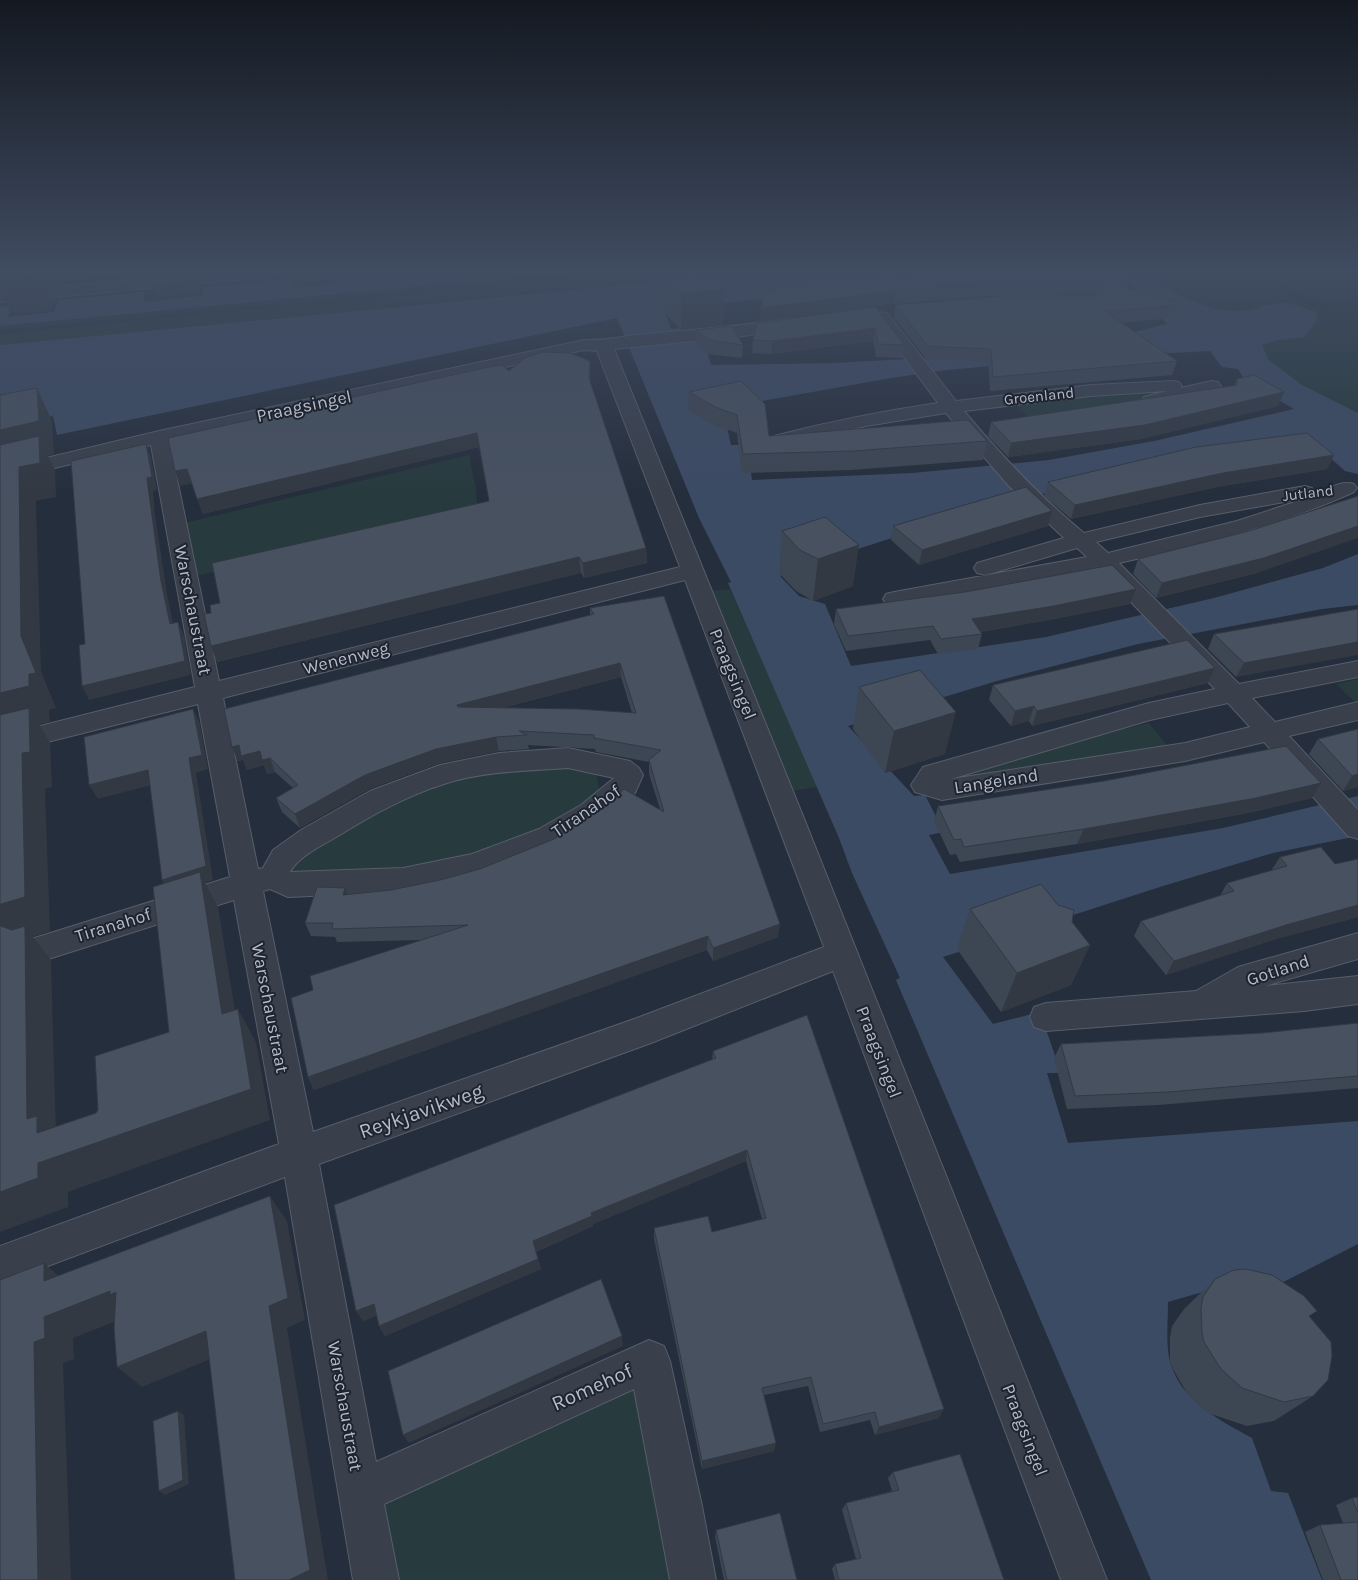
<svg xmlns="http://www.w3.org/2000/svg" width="1358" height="1580" viewBox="0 0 1358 1580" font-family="Karla,sans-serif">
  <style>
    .green { fill: #273a3d }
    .water { fill: #3c4b64; fill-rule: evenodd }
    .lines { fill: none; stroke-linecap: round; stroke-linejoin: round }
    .minor-casing { stroke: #575e6a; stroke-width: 2 }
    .minor { fill: #39404c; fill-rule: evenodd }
    .wall { fill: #3d4653; fill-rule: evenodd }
    .shaded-wall { fill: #323943 }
    .building { fill: #475160; stroke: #323943; fill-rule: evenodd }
    .labels { text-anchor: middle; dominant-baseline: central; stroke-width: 4; stroke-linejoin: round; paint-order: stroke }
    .far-street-label { font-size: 15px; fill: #b5bbc7; stroke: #1e2531 }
    .street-label { font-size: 18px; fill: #b5bbc7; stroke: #1e2531 }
    .near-street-label { font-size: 21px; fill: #b5bbc7; stroke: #1e2531 }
  </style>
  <rect width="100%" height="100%" fill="#252e3c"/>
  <!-- green -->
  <g class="green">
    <path d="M648,272H735L564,291L560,281Z"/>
    <path d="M1151,272H1252L1312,306L1324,309L1335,308L1308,299L1259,272H1348L1358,278V444L1203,326L1283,303C1270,306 1254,312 1241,312C1214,312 1165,295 1151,272Z"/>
    <path d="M549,274L551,277L548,278L0,330V326Z"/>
    <path d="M548,281L553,282L556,291L0,345V334Z"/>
    <path d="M1180,390L1151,399L1029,418L1016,405L1017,403Z"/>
    <path d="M469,455L476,489L478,512L186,578L176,525Z"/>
    <path d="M730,589L818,787L791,791L709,591Z"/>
    <path d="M1358,679V705L1336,684Z"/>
    <path d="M1149,723L1169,747L942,783L939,780L1091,737Z"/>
    <path d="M583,767L597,776L600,794L530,839L406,875L286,873L292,861L385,803L443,783L497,770Z"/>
    <path d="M649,1361L693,1580H376L360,1492Z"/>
  </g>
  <!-- water -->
  <g class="water">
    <path d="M370,272H418V278L466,274V272H568L0,326V307L12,306L8,317L54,312L58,300L144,292V302L202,296L203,287L293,279V288L337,283V275Z"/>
    <path d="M735,272H1151C1164,293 1218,314 1242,311C1256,310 1270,302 1284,303C1294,304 1306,309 1317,312V319L1305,337L1279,340L1262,345L1269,360L1302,385L1358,413V474L1345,471L1312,442C1240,455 1166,464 1095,481C988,506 884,539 780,576L799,596L825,604L851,666L1046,637L1214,598L1323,568L1358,554V605L1322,609L1138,644L997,681L848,726L914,796L925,795L944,832L929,835L950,874L1223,828L1358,796V836L1273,853L1163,886L943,957L993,1024L1040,1012L1061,1073H1047L1068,1143L1358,1121V1244L1254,1297L1213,1289L1168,1302C1168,1320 1166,1340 1169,1357C1178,1400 1218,1419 1252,1438L1271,1491L1288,1493L1322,1580H1151L896,980L900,978L852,873L839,838L728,583L731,582L699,518L617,318L57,435L53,416L0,426V345L564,291ZM1110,276L1133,286L1167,324L1130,333L926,358L834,363L711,365L704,340L689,327L671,329L664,310L846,289ZM1210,351L1222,367L1238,369L1245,381L1294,409L1154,441L1049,460L912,473L752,480L747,445H731L727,427L751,403L891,378L947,370L1078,358Z"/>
  </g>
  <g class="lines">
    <defs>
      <g id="minor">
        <path d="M223,272H278L270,277L0,302V292Z"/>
        <path d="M882,312L888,314L956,401L1091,385L1173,381L1179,382L1182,386L1180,388L1212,381L1218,382L1221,386L1218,390L1150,406L1144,405L1141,401L1144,397L1167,391L1091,396L964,411C1001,455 1039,496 1084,533L1200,505L1305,486L1312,488L1315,492L1313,495C1326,490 1340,480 1354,484L1357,488L1354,492C1279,526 1199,545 1119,563L1239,684L1358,661V677L1252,698L1275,722L1358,702V720L1289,736L1358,810V839L1348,836L1264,742L1185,761L942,800L915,792L911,785L923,767L1149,703L1215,689L1098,568L930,600L894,606L886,604L883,599L886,594L894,592L1087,557L1077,548L993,573L985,575L977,573L974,568L977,563L1064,538L1009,486L946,413L866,426L781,446L774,444L771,440L774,436C828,422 883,411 938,403L874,317ZM1307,498L1237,521L1108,553L1096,542L1200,517ZM1228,703L1250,727L1185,743L951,779L1150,720Z"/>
        <path d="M792,318L800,323L798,326L744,336L614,349L805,821L1107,1580H1061L833,971L651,1043L319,1164L376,1462L649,1340L664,1346L670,1361L702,1506L716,1580H670L634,1389L384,1504L399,1580H353L285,1177L0,1284V1246L279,1144L234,900L39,962L28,958L23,949L28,940L230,877L198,704L0,754V736L195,687L151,445L0,481V469L159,431L584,340C605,341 624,336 645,334C695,330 743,326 792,318ZM584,350L597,351L680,567L219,681L169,440ZM685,580L824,947L637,1018L313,1132L263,891L270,889L288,897L403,892L475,876L559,845L601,819L635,793L643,775L639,768L630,761L568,748L499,753L440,765L370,791L301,830L273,850L263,868L258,869L223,698ZM568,768L614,778L581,805L539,829L472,854L403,868L290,872C299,856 323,845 338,836C372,815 406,796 444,784C484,771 527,771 568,768Z"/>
        <path d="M1358,933V959L1265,986L1358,976V1004L1304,1011L1046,1031L1034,1027L1030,1017L1034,1007L1046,1003L1196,991L1238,967Z"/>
      </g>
    </defs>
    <!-- minor casing -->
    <use href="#minor" class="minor-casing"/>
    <!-- minor -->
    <use href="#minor" class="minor"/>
  </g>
  <!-- wall -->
  <g class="wall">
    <path d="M915,272H1135L1132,283L1128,289L1177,305L1173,318L1122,323L1177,361L1172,375L990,391L988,362L926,359L894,318L895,305L1097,296L1095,295L992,296L893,304L760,321L800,285L901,275Z"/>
    <path d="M663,275L724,289L723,325L681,330L663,311Z"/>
    <path d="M875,307L904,345L902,358L876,357L873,341L771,354L752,353L753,340Z"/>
    <path d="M696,330L743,345L742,358L708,354L696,343Z"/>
    <path d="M590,361L591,375L590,383L646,548L647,563L584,578L581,573L217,662L211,646V613L220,603L489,501L479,447L203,514L192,483L180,486L509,371Z"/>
    <path d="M1237,379L1284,392L1278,406L1141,439L1008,457L988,436L991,422L1234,386Z"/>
    <path d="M741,381L769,436L987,441L983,460L851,470L742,473L737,433L714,425L688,410L689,392Z"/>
    <path d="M1334,455L1327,469L1217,487L1071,519L1044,496L1048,482Z"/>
    <path d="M893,526H1048L919,565L891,540Z"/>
    <path d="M782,531L853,586L813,601L796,591L779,573Z"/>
    <path d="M1138,559L1257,573L1156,598L1133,574Z"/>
    <path d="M664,596L778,937L713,961L707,950L314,1090L308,1077L313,990L423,940L337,942L335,937L311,936L305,923L347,894L391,890L440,880L480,869L554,839L606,807V803L660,809L649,774V762L596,752L595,749L528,745L529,749L499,751L440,763L369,789L300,828L282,812L276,798L293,788L275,772L267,774L264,765L247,770L243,760L238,761L232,747L590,615V608ZM621,677L632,713L502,708Z"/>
    <path d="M1130,604L1049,620L981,632L982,634L978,649L938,654L930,640L846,651L834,624L836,609Z"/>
    <path d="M1358,609L1236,677L1208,649L1214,634Z"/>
    <path d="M1215,668L1208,683L1032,726L1029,721L1011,726L989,700L993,685Z"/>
    <path d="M859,687L945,754L885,773L853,729Z"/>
    <path d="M1358,729V787L1343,791L1309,754L1318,739Z"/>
    <path d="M1312,798L1248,813L1077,844L960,862L956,854L950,855L934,821L938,806Z"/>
    <path d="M1280,857L1335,864L1358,859V917L1276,939L1166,975L1134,936L1141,921L1220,896L1227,883L1271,871Z"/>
    <path d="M970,909L1072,922L1090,945L1071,985L1001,1012L957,949Z"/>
    <path d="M1358,1023V1088L1159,1105L1067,1109L1054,1058L1061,1044L1262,1033Z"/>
    <path d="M713,1051L939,1418L875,1435L870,1420L820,1432L808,1386L764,1395L774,1451L702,1469L654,1239V1228L712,1232L762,1219L746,1161L593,1224V1226L536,1252L541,1269L385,1336L379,1326L377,1315L363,1321L356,1311L712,1060Z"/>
    <path d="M1215,1279L1310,1317L1313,1396L1274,1421L1247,1426L1208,1413L1188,1395L1173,1369L1170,1361V1337L1172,1326L1184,1309Z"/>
    <path d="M893,1472L1004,1580H835L832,1569L835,1564L856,1559L842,1510L846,1503L892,1491L888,1478Z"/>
    <path d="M1358,1497V1580H1323L1305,1532L1320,1525L1343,1523L1336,1505L1352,1498Z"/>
    <path d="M716,1530L797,1580H724L715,1537Z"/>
  </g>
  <!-- shaded-wall -->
  <g class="shaded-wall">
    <path d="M37,272H117V275L62,281L61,285L50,286L56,299L51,311L16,315L15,312H10L0,289V276Z"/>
    <path d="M161,272H202L162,276Z"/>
    <path d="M292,272H334V280L295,284Z"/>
    <path d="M1135,272L1132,283L1121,300L1125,288Z"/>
    <path d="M196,273L200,285L199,293L158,297L154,284Z"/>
    <path d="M724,289L723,325L681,330V294Z"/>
    <path d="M895,291L893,304L760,321L761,308Z"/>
    <path d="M875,328L873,341L771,354L772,341Z"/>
    <path d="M590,361L591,375L590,392L589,378Z"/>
    <path d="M37,388L52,421L54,454L48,456L55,470L56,497L36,501L41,671L56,708L49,710L50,722L39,724L50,743L52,787L45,789L50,931L33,937L51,960L56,1136L66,1146L238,1009L256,1042L270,1120L68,1192V1207L0,1232V1192L37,1133L27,1119L0,924V693L29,674L21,636L0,467V430Z"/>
    <path d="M1284,392L1278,406L1141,439L1008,457L1011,443Z"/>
    <path d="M477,433L479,447L203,514L197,499Z"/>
    <path d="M146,444L151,457L157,490L153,491L155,515L167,594L176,638L170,624L161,581L150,501L147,478Z"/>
    <path d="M1334,455L1327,469L1217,487L1071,519L1075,505L1223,473Z"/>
    <path d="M187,469L192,483L180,486L175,471Z"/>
    <path d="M1052,511L1048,526L919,565L922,550Z"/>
    <path d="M1358,526V538L1257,573L1156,598L1162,583Z"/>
    <path d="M859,545L853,586L813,601L818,559Z"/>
    <path d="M646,548L647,563L584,578L583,563Z"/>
    <path d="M579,557L581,573L217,662L211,646Z"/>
    <path d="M1136,589L1130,604L1049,620L969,634L972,619Z"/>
    <path d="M178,622L184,636L191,675L89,700L82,686Z"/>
    <path d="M1358,642V655L1236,677L1244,663Z"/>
    <path d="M620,663L621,677L460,719L457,705Z"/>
    <path d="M1215,668L1208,683L1032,726L1037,711Z"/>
    <path d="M1034,706L1029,721L1011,726L1015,711Z"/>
    <path d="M193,709L200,724L208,769L196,773L213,880L205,883L218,907L241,1047L222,1014L170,894L162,880L189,758Z"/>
    <path d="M956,712L945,754L885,773L894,731Z"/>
    <path d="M496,737L499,751L440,763L369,789L300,828L295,814L365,775L436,749Z"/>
    <path d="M239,745L260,751L270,758L275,772L267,774L264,765L247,770L243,760L238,761L232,747Z"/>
    <path d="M148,770L155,784L98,799L89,785Z"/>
    <path d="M1358,774V787L1343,791L1352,776Z"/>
    <path d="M1321,783L1312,798L1248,813L1077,844L1084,829Z"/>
    <path d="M345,888L350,901L343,895Z"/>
    <path d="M1358,905V917L1276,939L1166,975L1174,961L1286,925Z"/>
    <path d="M780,924L778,937L713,961V948Z"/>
    <path d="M708,936L707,950L314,1090L308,1077Z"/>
    <path d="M1090,945L1071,985L1001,1012L1017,973Z"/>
    <path d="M747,1150L746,1161L593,1224V1226L535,1252L533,1241L591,1213Z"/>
    <path d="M270,1196L287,1221L305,1320L287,1328L328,1580H289L269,1306Z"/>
    <path d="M538,1259L541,1269L385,1336L379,1326Z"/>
    <path d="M44,1263L71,1287L44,1281Z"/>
    <path d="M110,1291L116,1292L132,1315L73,1338L74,1359L63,1363L71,1580H38L34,1342L44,1317Z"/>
    <path d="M374,1304L380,1314L363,1321L356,1311Z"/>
    <path d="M206,1331L228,1352L142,1387L117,1367Z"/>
    <path d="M622,1336L623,1346L409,1443L403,1435Z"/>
    <path d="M944,1409L939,1418L875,1435L879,1427Z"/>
    <path d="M178,1411L184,1415L189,1484L165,1495L159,1491Z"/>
    <path d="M776,1443L774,1451L702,1469V1461Z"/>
  </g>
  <!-- building -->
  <g class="building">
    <path d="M0,272H38L36,276L0,279L1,276H0Z"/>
    <path d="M44,272H56V273L45,274Z"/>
    <path d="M703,272L705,279L716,277L724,289L681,294L663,275Z"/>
    <path d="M915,272H1135L1125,288L1177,302V305L1106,312L1177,361L993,377L991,349L928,346L895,305L1005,296H1099L1108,289L1099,282L995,283L895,291L761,308L764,293L798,283L800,285L818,280L820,283L853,275L899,273L901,275Z"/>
    <path d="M196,273L195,280L154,284L155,277Z"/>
    <path d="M875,307L904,345L878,344L875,328L772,341L753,340L757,323Z"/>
    <path d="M732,326L743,345L709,340L696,330Z"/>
    <path d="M543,352L570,353L590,361L589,378L646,548L583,563L579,557L211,646L204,614L211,613L210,605L220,603L212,563L489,501L477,433L197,499L187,469L175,471L168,438L489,367L502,365L509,371L525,358Z"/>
    <path d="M1254,375L1284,392L1145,425L1011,443L991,422L1237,385V379Z"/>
    <path d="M741,381L765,404L769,436L968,420L987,441L853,451L743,454L737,415L715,407L689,392Z"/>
    <path d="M37,388L39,421L0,430V395Z"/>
    <path d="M1307,433L1334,455L1223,473L1075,505L1048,482L1196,447Z"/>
    <path d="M39,436L40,463L19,467L21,636L36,673L29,674V686L0,693V445Z"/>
    <path d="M146,444L152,477L147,478L150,501L161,581L170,624L178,622L185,661L82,686L79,645L85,644L71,461Z"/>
    <path d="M1026,487L1052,511L922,550L893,526Z"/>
    <path d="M1358,496V526L1264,558L1162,583L1138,559L1249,531Z"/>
    <path d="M825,517L859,545L818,559L800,550L782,531Z"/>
    <path d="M1112,565L1136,589L1054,606L972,619L982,634L941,639L933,626L848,636L836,609L965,592Z"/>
    <path d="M664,596L780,924L713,948L708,936L308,1077L291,998L313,990L310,976L468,925L332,929L333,923H305L317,887L345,888L343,895L391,890L440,880L480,869L554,839L608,805L606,803L624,789L664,812L649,760L661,750L594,738V735L519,731L527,735L496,737L436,749L365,775L295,814L276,798L298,785L270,758L262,760L260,751L241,756L239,745L232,747L224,709L594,614L590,608ZM620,663L636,713L578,709L458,707L457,705Z"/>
    <path d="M1358,609V642L1244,663L1214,634Z"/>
    <path d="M1187,640L1215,668L1037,711L1034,706L1015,711L993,685Z"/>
    <path d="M920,670L956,712L894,731L859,687Z"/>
    <path d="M29,708L30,752L22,753L25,897L1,904L0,906V715Z"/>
    <path d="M193,709L202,755L189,758L206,866L162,880L148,770L89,785L84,737Z"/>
    <path d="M1358,729V774L1352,776L1318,739Z"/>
    <path d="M1286,746L1321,783L1256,798L1084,829L964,847L961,839L954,840L938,806L1104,781Z"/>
    <path d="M1321,847L1335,864L1358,859V905L1286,925L1174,961L1141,921L1234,891L1227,883L1287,866L1280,857Z"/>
    <path d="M200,872L222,1014L238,1009L251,1089L38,1163V1178L0,1192V924L1,926L12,930L25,926L27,1119L37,1116V1133L96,1113L98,1110L95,1056L169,1032L153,887Z"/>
    <path d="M1041,884L1058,905L1074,910L1072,922L1090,945L1017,973L970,909Z"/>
    <path d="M807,1015L944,1409L879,1427L875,1412L823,1424L811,1377L762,1388L776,1443L702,1461L654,1228L708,1216L712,1232L766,1218L747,1150L591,1213L592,1216L533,1241L538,1259L379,1326L374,1304L356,1311L334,1205L716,1058L713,1051Z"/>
    <path d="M1358,1023V1076L1168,1092L1075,1096L1061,1044L1262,1033Z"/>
    <path d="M270,1196L288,1298L269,1306L310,1570L289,1580H235L206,1331L117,1367L114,1328L116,1292L110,1295V1291L44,1317L45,1338L34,1342L38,1580H0V1280L44,1263V1281Z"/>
    <path d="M1246,1269L1272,1275L1304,1296L1317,1311L1309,1316L1331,1342L1332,1356L1328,1380L1313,1396L1284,1402L1242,1388L1221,1369L1204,1342L1202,1333L1201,1308L1203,1297L1215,1279L1234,1270Z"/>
    <path d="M601,1279L622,1336L403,1435L388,1371Z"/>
    <path d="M178,1411L183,1480L159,1491L153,1421Z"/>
    <path d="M960,1454L1004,1580H839L835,1564L861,1558L846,1503L899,1490L893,1472Z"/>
    <path d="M1358,1497V1513L1352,1498Z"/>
    <path d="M780,1513L797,1580H727L716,1530Z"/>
    <path d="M1358,1522V1580H1341L1320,1525Z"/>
  </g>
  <!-- sky -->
  <linearGradient id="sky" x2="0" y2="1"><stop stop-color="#141921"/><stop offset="0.55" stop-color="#404c61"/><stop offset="1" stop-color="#404c61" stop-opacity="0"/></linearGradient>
  <rect width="1358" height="493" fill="url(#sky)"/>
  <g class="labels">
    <!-- far-street labels -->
    <g class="far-street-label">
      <text transform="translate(1039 396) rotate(-6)">Groenland</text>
      <text transform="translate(1308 493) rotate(-7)">Jutland</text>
    </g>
    <!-- street labels -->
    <g class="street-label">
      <text transform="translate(304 406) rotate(-12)">Praagsingel</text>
      <text transform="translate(193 610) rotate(79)">Warschaustraat</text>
      <text transform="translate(346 658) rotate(-14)">Wenenweg</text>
      <text transform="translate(733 674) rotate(68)">Praagsingel</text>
      <text transform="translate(996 781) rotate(-9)">Langeland</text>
      <text transform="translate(586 811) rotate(-34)">Tiranahof</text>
      <text transform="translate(113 925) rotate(-17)">Tiranahof</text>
      <text transform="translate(1278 970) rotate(-18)">Gotland</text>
      <text transform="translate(270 1008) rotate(79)">Warschaustraat</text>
      <text transform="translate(879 1052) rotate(69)">Praagsingel</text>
      <text transform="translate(345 1406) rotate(80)">Warschaustraat</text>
      <text transform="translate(1025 1430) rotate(69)">Praagsingel</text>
    </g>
    <!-- near-street labels -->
    <g class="near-street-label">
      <text transform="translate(421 1111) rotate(-19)">Reykjavikweg</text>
      <text transform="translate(592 1387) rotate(-24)">Romehof</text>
    </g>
  </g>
</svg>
